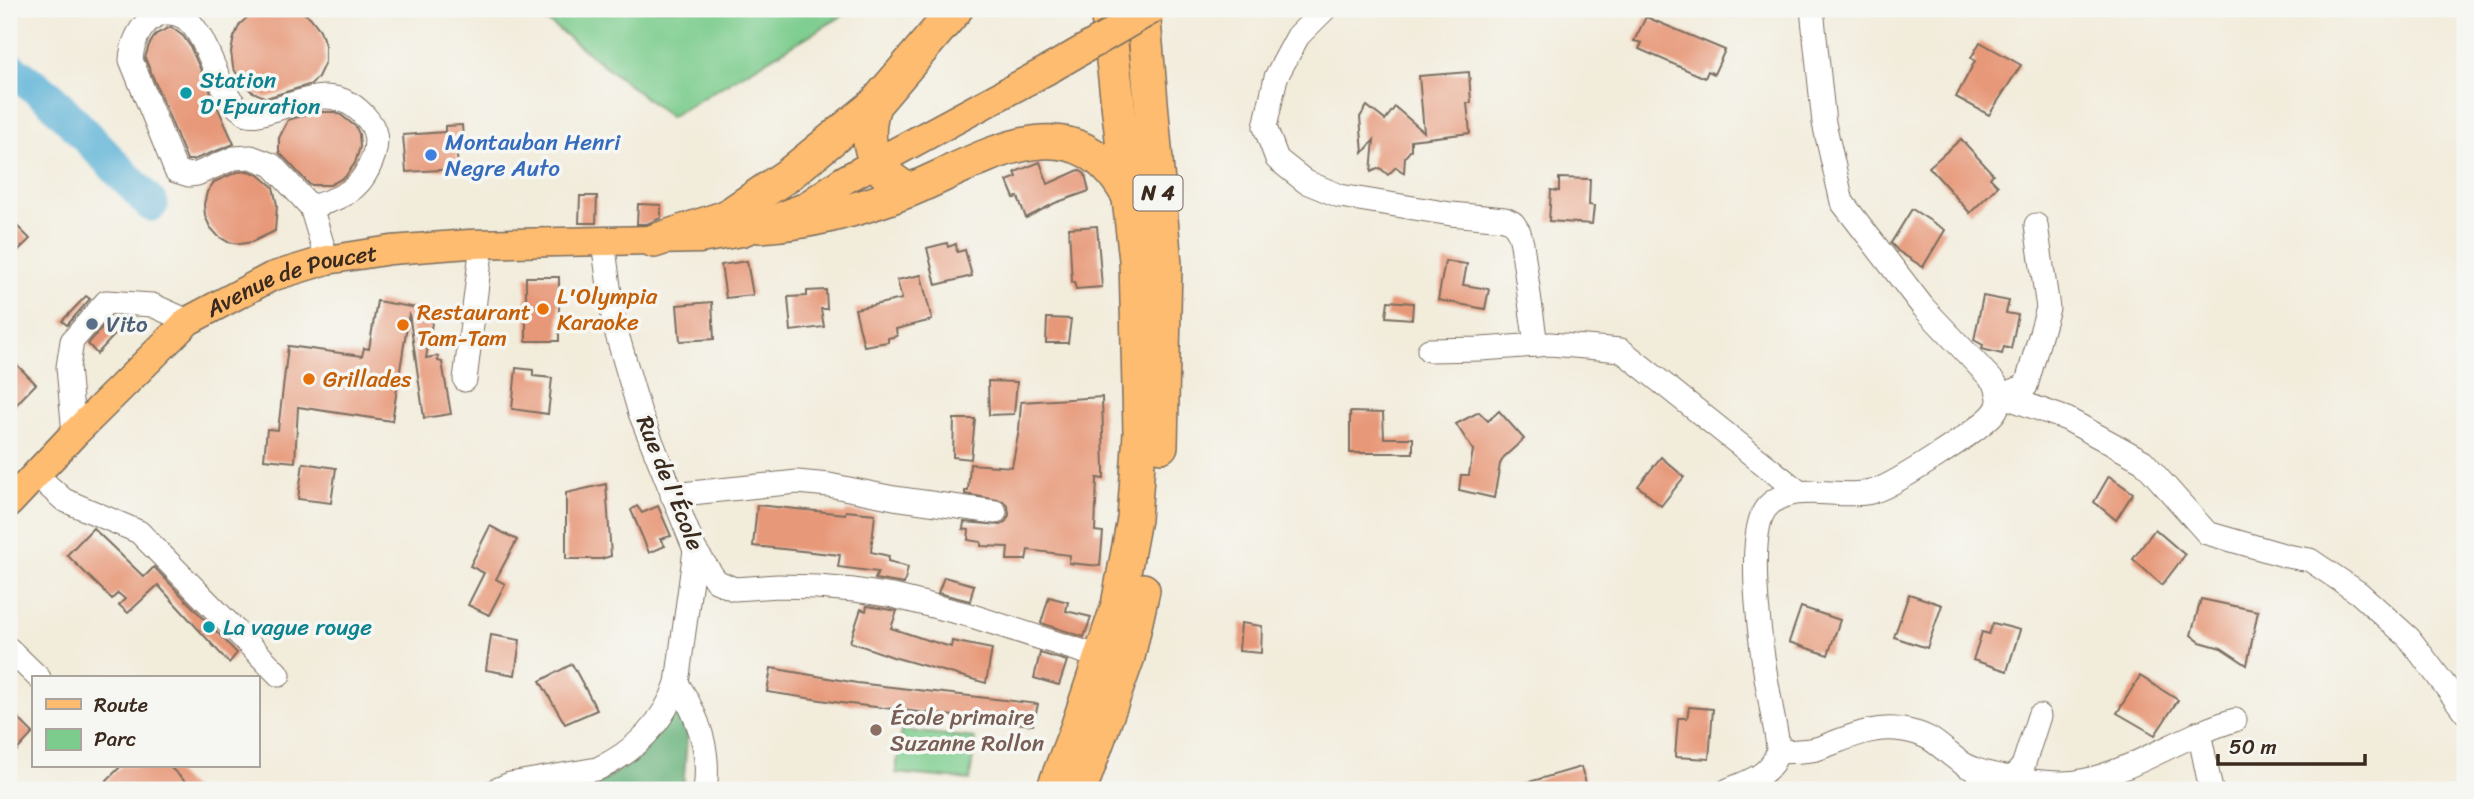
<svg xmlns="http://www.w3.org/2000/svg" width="2474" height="799" viewBox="0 0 2474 799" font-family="Sriracha,sans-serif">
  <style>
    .green { fill: #7ccc8d; stroke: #5c7b56; stroke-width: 2 }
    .forest { fill: #65b078; stroke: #506d4b; stroke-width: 2 }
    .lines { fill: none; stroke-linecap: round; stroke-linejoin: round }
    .river { stroke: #58b0d5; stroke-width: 35 }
    .building { fill: #e79878 }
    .minor-casing { stroke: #7b6e60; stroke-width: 25 }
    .major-casing { stroke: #7b6e60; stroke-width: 31 }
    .highway-casing { stroke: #7b6e60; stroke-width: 36 }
    .minor { stroke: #fff; stroke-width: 23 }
    .major { stroke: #fdbc6f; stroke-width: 28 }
    .highway { stroke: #fdbc6f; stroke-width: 33 }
    .major-bridge-casing { stroke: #7b6e60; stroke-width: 31; stroke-linecap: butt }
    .major-bridge { stroke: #fdbc6f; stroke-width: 28 }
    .culture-dot { fill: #0f9aa8; stroke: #f6f6f2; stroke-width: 2.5 }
    .shop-dot { fill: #3f7fe0; stroke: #f6f6f2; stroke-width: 2.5 }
    .food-dot { fill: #e8710a; stroke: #f6f6f2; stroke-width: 2.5 }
    .service-dot { fill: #5c6f8a; stroke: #f6f6f2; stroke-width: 2.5 }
    .education-dot { fill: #8d6e63; stroke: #f6f6f2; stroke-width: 2.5 }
    .labels { text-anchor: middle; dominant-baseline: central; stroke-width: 7; stroke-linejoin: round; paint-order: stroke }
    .shield { fill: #f6f6f2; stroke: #73675e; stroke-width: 2 }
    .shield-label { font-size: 21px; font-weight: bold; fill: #3b2a1e }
    .culture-label { font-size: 23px; fill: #0d838f; stroke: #f6f6f2; text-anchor: start }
    .shop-label { font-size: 23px; fill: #366cbe; stroke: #f6f6f2; text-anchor: start }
    .street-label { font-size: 23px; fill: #3b2a1e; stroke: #f6f6f2 }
    .food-label { font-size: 23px; fill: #c56008; stroke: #f6f6f2; text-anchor: start }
    .service-label { font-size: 23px; fill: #4e5e75; stroke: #f6f6f2; text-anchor: start }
    .education-label { font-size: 23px; fill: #785e54; stroke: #f6f6f2; text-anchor: start }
  </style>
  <rect width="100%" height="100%" fill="#f6f6f2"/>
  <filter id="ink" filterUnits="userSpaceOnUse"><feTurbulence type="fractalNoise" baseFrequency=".0143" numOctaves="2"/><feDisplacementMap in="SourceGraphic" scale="14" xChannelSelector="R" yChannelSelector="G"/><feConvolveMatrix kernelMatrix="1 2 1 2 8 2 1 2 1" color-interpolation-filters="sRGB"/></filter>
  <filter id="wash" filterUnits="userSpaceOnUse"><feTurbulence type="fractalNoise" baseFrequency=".00686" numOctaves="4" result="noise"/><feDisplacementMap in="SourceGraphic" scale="28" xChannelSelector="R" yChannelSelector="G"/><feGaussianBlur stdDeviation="1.57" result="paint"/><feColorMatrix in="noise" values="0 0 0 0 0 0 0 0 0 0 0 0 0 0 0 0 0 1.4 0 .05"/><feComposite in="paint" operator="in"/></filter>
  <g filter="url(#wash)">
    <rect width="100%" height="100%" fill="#f2ecdb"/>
    <!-- green -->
    <g class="green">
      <path d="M514,9H854L670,117L550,23Z"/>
      <path d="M901,730L975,738L970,780L896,773Z"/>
    </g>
    <!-- forest -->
    <path class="forest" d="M679,701L689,712L683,790H581L591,789L641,756Z"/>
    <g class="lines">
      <!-- river -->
      <path class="river" d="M9,68L50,98L151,204"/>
    </g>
    <g id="blocks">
      <!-- building -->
      <g class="building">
        <path d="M260,9H297L310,17L320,30L325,45V62L318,77L312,84L266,98L251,91L240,80L233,67L231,52L234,37L240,24L251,14Z"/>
        <path d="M1646,17L1725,50L1714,74L1708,71L1705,78L1639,49L1642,43L1634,41Z"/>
        <path d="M171,27L183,36L190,46L234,144L193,160H187L145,58L149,45L156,34Z"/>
        <path d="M1980,42L2021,65L1989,115L1956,97L1975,61L1971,58Z"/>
        <path d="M1469,72L1471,103H1467L1470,133L1411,140V150L1405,157L1404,173L1396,167L1388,175L1380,168L1371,172L1374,140L1363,153L1360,117L1367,106L1385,120L1395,107L1424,132L1419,76Z"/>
        <path d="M315,112H333L341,115L356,127L359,134L360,147L355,163L345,177L330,185H310L279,152V138L288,120Z"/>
        <path d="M462,125L463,140L456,141L458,169L406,172L403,135L445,132V126Z"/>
        <path d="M1961,139L1993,174L1990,178L1998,186L1970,213L1929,167Z"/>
        <path d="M1040,162L1048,184L1079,170L1085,174L1089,191L1055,203L1026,218L1018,197L1014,198L1007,181L1017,177L1015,172Z"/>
        <path d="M248,171L259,175L273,187L277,205L275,231L252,242L240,244L228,242L218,236L210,227L205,216L204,204L207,192L214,182L237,172Z"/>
        <path d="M1559,178L1590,179L1589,205L1594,206L1592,224L1549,221L1551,190L1559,191Z"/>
        <path d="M580,196H597L596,223H579Z"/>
        <path d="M638,204L661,205V218L647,224H637Z"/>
        <path d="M1912,209L1945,230L1923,267L1898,251L1891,243Z"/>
        <path d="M1097,226L1102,287L1076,289L1074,282H1072L1069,228Z"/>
        <path d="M18,227L30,239L9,259V236Z"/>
        <path d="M947,243L948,247L956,244L957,252L965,250L972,276L936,285L927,248Z"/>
        <path d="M747,261L753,295L726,298L721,265Z"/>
        <path d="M1445,261L1467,264L1463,285L1489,289L1485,309L1438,300Z"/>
        <path d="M921,275L932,320L896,329L897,336L888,338V342L864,346L855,309L902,299L897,280Z"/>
        <rect x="526" y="277" width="33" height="64"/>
        <path d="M826,290L827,309H821L824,327L791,331L788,297L807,296V291Z"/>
        <path d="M86,296L90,299L67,325L62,321Z"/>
        <path d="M1983,296L2009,301L2006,313L2018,315L2011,349L2004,347L2002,354L1982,349L1983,345L1974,340Z"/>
        <path d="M377,301L434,311L426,358L438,356V361L442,362L451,414L424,418L409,313L392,421L298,407L295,462L264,459L267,429L278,430L288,346L362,356L364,348L369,349Z"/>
        <path d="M1388,301L1413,303L1412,319L1386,317Z"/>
        <path d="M712,302L714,339L680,341L677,305Z"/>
        <path d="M110,318L121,328L97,354L88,344Z"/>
        <path d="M1047,318L1071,319L1068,343H1046Z"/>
        <path d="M9,357L36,384L9,412Z"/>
        <path d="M516,368L533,370V376L552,378L548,414L512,409Z"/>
        <path d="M988,381L1017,382L1014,414L989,415Z"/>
        <path d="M1102,397L1104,470V479L1097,478L1095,531L1103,532L1100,566L1069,563L1070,555L1028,550L1026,560H1007L1008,547L981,546V542L968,540L969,530L963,529L964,522L1000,525L1006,521L1009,515L1008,506L1003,501L965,494V491H968L970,464L1012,467L1019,430L1021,402Z"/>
        <path d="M1499,411L1524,439L1504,457L1500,464L1494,498L1459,490L1461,475H1469L1473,450L1456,424L1479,412L1488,421Z"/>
        <path d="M1350,412L1383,413L1384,438H1413V453H1350Z"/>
        <path d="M954,419H975L971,459L953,457Z"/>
        <path d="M1661,457L1684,477L1661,506L1638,486Z"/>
        <path d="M303,463L336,468L331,503L298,499Z"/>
        <path d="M2109,476L2133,493L2116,520L2094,502Z"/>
        <path d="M606,484L611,556L601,559H566V493Z"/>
        <path d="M757,505L845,514L846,511L875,514L871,552L889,556L888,561L908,567L904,584L875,579L878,572L838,567L840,555L753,546Z"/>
        <path d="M637,506L642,513L658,506L671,536L660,539L665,546L649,553L631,510Z"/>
        <path d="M490,526L517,540L496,579L505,584L489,615L468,605L484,573L470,566Z"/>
        <path d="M93,528L144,577L154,567L237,653L229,663L158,585L128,613L119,605L125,599L118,593L112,599L67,555Z"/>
        <path d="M2155,529L2185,555L2162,585L2133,559Z"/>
        <path d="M944,577L974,585L970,601L938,593Z"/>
        <path d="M1909,594L1942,605L1927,648L1894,637Z"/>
        <path d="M1049,597L1068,602L1066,611L1091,617L1084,637L1041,623Z"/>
        <path d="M2201,599L2258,611L2247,665L2221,648L2200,642L2191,635Z"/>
        <path d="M867,606L897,611L891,628L921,638L951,647L952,641L992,649L986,683L893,657L850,642L861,609L866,611Z"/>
        <path d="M1801,607L1840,620L1828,655L1789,642Z"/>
        <path d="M1241,623L1262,626L1261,653L1239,651Z"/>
        <path d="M1993,623L2020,630L2007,671L1973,660L1982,632L1989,634Z"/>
        <path d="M491,635L520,640L515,675L486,670Z"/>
        <path d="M1040,653L1067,661L1059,685L1034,678Z"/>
        <path d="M572,664L597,710L565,724L540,681Z"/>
        <path d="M771,668L857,683L1038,704L1033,725L841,703L767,692Z"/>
        <path d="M2140,676L2178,700L2155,735L2117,713Z"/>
        <path d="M1689,707L1713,709L1709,759L1675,757L1678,718H1687Z"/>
        <path d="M9,709L33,733L9,759Z"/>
        <path d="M121,766H169L194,790H97Z"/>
        <path d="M1581,767L1588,790H1516L1515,786Z"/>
      </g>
    </g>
  </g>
  <g filter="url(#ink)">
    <use href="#blocks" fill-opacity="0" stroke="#7b6e60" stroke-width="2"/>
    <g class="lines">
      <defs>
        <g id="minor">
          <path d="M1325,9L1298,36L1276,77L1265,127L1277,159L1306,182L1340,196L1451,214L1505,219L1513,223L1519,232L1522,244L1536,345"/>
          <path d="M311,207C331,201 352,195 364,176C374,160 382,138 369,121C340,84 311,98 273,110C266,112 255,116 248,114C217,102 212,38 185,18C155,0 132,33 131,60L176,171L189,175L197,174L234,158L251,157L272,165L311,207L327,260"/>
          <path d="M603,241L614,324L640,413L695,550L716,581L734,589L778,586L817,587L854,590L893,596L969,615L1100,657"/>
          <path d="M1429,350L1481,349L1550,344L1621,350L1799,492"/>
          <path d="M465,380L482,244"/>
          <path d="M2000,395L2067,419L2143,461L2207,533L2287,556L2310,560L2359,593L2409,638L2465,712"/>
          <path d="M2000,395L2026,386L2048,308L2036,225"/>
          <path d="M74,434L68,367L72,341L106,302L152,305L188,321"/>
          <path d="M36,475L64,500L139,532L279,675"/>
          <path d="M672,495L797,482L829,485L894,498L995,512"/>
          <path d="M9,649L39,678"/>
          <path d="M677,683C698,716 711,750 705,790"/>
          <path d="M2199,732L2211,790"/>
          <path d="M1778,752C1790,751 1804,752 1816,749C1844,740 1872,724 1903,730C1939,736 1940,751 1967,766C1988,777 2058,787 2082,781C2136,770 2182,735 2235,720"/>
          <path d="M2011,780L2023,766L2039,716"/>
          <path d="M496,790L510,784L597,769C634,753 665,721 677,683L695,550"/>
          <path d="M1728,790C1747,782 1771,775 1777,753C1780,744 1772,717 1771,706C1764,669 1742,534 1767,507C1791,479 1843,501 1874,491C1895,485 1981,429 1994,413C2002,403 1999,394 1995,383L1923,307L1842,202L1824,123L1812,9"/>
        </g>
        <g id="major">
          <path id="s1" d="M9,503L74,434L188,321L271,277L327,260L391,250L469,244L700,239L742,232L805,207L844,180L1053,67"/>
        </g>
        <g id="highway">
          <path d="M1143,9L1165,265L1161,446"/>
          <path d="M874,105C862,143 873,172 909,190"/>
          <path d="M760,226C811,223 862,209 910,190C984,159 1071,98 1126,192"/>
          <path d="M654,241L726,217L788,175L874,105L956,9"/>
          <path d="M1053,790L1077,728L1118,605L1134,519L1140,433L1136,260L1107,9"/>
          <path d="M1080,790L1128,657L1143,590"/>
        </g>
      </defs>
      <!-- minor casing -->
      <use href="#minor" class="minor-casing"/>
      <!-- major casing -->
      <use href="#major" class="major-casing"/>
      <!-- highway casing -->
      <use href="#highway" class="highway-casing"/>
      <!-- minor -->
      <use href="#minor" class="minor"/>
      <!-- major -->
      <use href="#major" class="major"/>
      <!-- highway -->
      <use href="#highway" class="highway"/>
      <defs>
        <path id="major-bridge" d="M1053,67L1153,9"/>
      </defs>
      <!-- major-bridge casing -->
      <use href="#major-bridge" class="major-bridge-casing"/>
      <!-- major-bridge -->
      <use href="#major-bridge" class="major-bridge"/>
    </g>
  </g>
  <!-- markers -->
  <g class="culture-dot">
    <circle cx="186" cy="93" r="7"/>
    <circle cx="209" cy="627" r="7"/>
  </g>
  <circle class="shop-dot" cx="431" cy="155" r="7"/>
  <g class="food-dot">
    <circle cx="543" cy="309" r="7"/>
    <circle cx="403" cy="325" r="7"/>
    <circle cx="309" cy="379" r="7"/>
  </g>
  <circle class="service-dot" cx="92" cy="324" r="7"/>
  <circle class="education-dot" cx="876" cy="730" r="7"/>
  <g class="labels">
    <!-- shield labels -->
    <rect class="shield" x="1133.5" y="175.5" width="49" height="35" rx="5"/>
    <g class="shield-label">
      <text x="1158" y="193">N 4</text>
    </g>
    <!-- culture labels -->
    <g class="culture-label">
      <text x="200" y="80">Station<tspan x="200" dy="26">D'Epuration</tspan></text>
      <text x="223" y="627">La vague rouge</text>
    </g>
    <!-- shop labels -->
    <g class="shop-label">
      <text x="445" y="142">Montauban Henri<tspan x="445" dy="26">Negre Auto</tspan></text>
    </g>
    <!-- street labels -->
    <g class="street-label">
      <text stroke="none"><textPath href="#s1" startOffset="368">Avenue de Poucet</textPath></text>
      <text transform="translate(670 483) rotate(68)">Rue de l'École</text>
    </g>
    <!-- food labels -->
    <g class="food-label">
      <text x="557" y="296">L'Olympia<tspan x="557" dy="26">Karaoke</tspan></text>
      <text x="417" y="312">Restaurant<tspan x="417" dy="26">Tam-Tam</tspan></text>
      <text x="323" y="379">Grillades</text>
    </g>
    <!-- service labels -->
    <g class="service-label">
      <text x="106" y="324">Vito</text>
    </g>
    <!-- education labels -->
    <g class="education-label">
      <text x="890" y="717">École primaire<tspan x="890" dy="26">Suzanne Rollon</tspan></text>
    </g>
  </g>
  <!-- margin -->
  <rect width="2474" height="799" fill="none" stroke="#f6f6f2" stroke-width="35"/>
  <!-- legend -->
  <rect x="32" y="676" width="228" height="91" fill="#f6f6f2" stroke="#aba49d" stroke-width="2"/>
  <rect x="46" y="699" width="35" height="10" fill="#fdbc6f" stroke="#aba49d" stroke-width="2"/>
  <text x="94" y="712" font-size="21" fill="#3b2a1e">Route</text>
  <rect x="46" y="729" width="35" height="21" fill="#7ccc8d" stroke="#aba49d" stroke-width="2"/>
  <text x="94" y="746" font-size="21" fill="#3b2a1e">Parc</text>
  <!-- scale -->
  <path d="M2218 754v10h147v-10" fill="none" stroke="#3b2a1e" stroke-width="3.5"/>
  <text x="2229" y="754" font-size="21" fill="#3b2a1e" stroke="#f6f6f2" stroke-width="5" paint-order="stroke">50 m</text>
</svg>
